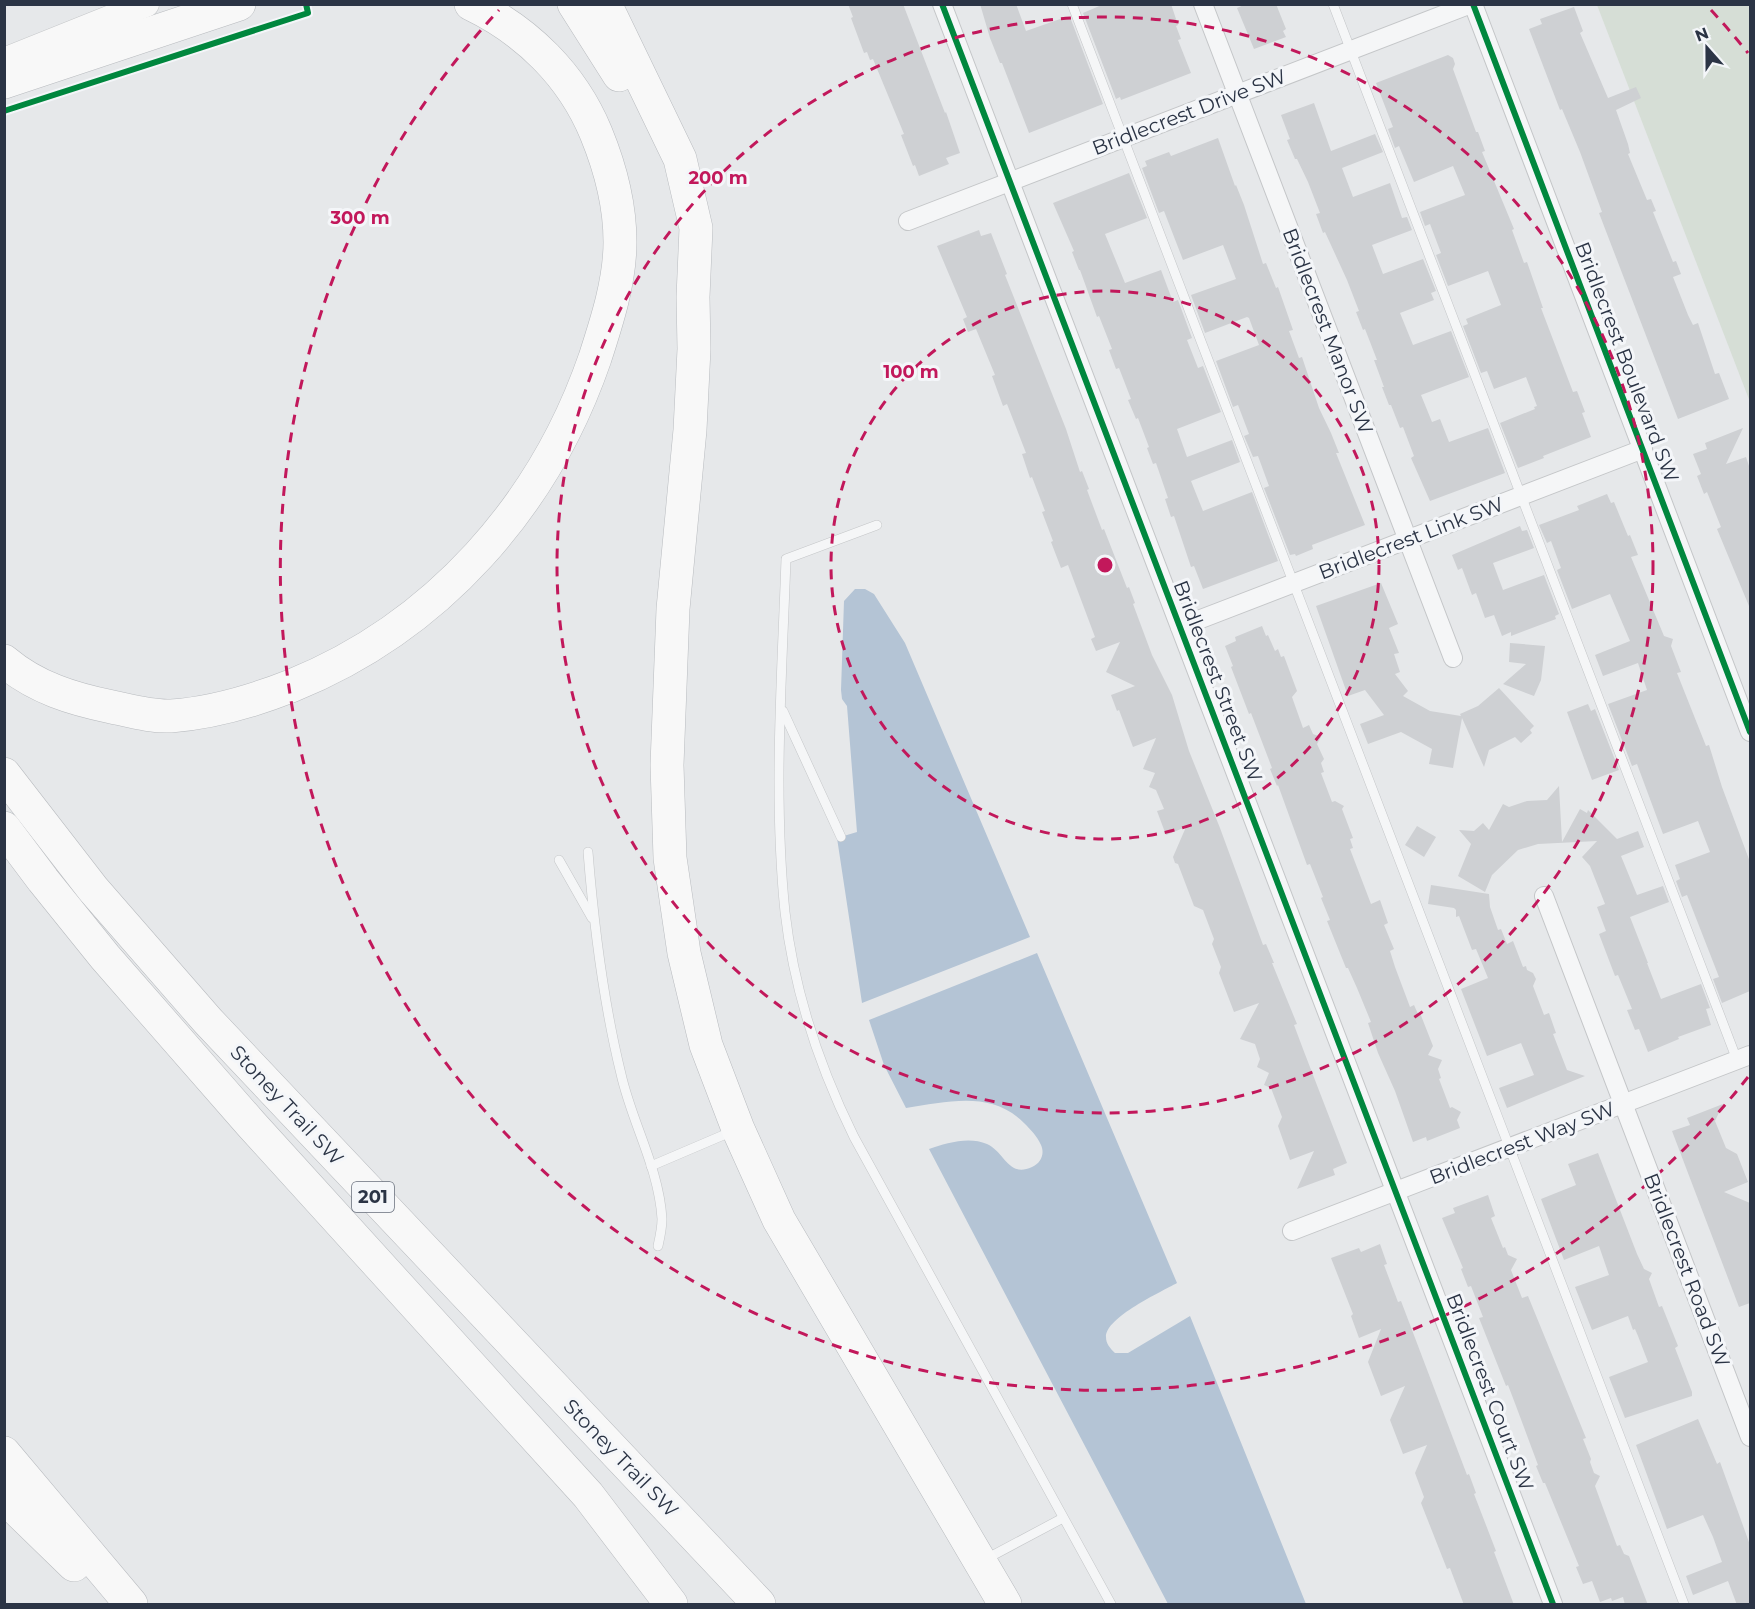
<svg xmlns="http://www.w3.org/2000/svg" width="1755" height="1609" viewBox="0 0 1755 1609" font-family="Montserrat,sans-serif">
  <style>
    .green { fill: #d6ded6 }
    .water { fill: #b4c4d5 }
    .building { fill: #ced0d3 }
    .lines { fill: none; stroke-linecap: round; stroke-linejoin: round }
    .service-casing { stroke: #c4c6c8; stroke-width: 10 }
    .minor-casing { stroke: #c4c6c8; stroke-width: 20 }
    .secondary-casing { stroke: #c4c6c8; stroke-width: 27 }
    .motorway-casing { stroke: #b8bbbf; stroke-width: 34 }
    .service { stroke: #f5f6f7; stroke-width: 9 }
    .minor { stroke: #f5f6f7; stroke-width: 18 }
    .secondary { stroke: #f8f8f8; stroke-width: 26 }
    .motorway { stroke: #f8f8f8; stroke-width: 33 }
    .cycleway-casing { stroke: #f4f6f9; stroke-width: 10 }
    .cycleway { stroke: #00873e; stroke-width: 6 }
    .ring { fill: none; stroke: #c2185b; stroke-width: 3; stroke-dasharray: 10 8 }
    .labels { text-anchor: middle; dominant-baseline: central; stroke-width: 6; stroke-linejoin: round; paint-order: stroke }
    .shield { fill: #f4f6f9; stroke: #676e7b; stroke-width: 1.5 }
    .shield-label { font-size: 18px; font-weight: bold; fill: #2b3445 }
    .street-label { font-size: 20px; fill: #2b3445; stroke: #f4f6f9 }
    .centre { fill: #c2185b; stroke: #f4f6f9; stroke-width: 3 }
    .ring-label { font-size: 18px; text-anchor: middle; font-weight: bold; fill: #c2185b; stroke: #f4f6f9; stroke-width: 6; stroke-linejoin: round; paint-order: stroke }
  </style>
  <rect width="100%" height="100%" fill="#e6e8ea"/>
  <!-- green -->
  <path class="green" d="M1597,5H1750V402Z"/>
  <!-- water -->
  <g class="water">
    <path d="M855,589H865L874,594L905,643L1030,937L862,1003L837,838L857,832L847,706L842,699L841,690L844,601Z"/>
    <path d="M1037,953L1177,1283C1161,1292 1106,1317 1106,1337C1106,1344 1110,1348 1115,1353H1128L1190,1316L1306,1604H1168L929,1149C946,1143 969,1136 987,1144C1005,1152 1008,1178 1032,1167C1041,1163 1045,1154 1041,1145C1037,1136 1031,1130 1024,1123C991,1090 948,1102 906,1108L884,1065L869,1020Z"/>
  </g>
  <!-- building -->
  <g class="building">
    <path d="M848,4H903L945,113L946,112L960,153L946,158L949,164L919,176L915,165L913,166L901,135L904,134L873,59L870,60L867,52L864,53L851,18L853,17Z"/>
    <path d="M980,4H1016L1026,31L1063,18V20L1070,17L1103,104L1029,133L1002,63H1000L990,38Z"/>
    <path d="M1104,4H1171L1178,25L1176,26L1181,39L1178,40L1191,73L1121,100L1120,97L1116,99L1083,13Z"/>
    <path d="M1246,4H1276L1286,29L1283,31L1286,37L1254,49L1237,8Z"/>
    <path d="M1574,7L1583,31L1580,33L1608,98L1636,87L1641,98L1616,110L1628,144L1630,153L1628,154L1647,200L1651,199L1656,211L1653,212L1673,262L1676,261L1681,274L1673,277L1688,315L1693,325L1698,323L1715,374L1719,373L1729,399L1678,419L1599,213L1602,212L1580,152L1562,109L1560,110L1529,29L1542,24L1540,19Z"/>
    <path d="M1448,55L1453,58L1455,64L1453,69L1476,132H1478L1485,151L1482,152L1514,229L1512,230L1524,263L1527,262L1543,308H1541L1573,392L1577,391L1585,412L1582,413L1591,437L1543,456L1544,458L1518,468L1500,423L1535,409L1534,407L1537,406L1526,377L1494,389L1487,371L1481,373L1463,326L1468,324L1466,319L1501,305L1488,271L1448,286L1436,255L1441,253L1430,224L1425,226L1420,212L1465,195L1453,166L1414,182L1399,146L1395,148L1388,129L1393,127L1376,83Z"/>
    <path d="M1314,103L1331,151L1375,134L1383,152L1342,168L1353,197L1390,183L1402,218L1407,217L1412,230L1372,245L1383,274L1423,259L1436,291L1431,293L1434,300L1400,313L1413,345L1451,331L1469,377L1421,395L1432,422L1440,419L1449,442L1488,428L1505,473L1430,501L1411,458L1414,456L1403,427L1400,428L1391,405H1389L1382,387H1384L1374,360H1377L1365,329L1363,330L1356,312L1359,311L1347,280L1325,232L1323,233L1316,214L1320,213L1308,182L1297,159H1295L1287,140L1290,139L1281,115Z"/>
    <path d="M1218,138L1235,186L1236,185L1244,205L1263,264L1266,263L1276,288L1278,287L1293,330L1289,331L1299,358L1302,357L1319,408L1331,433L1339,453H1336L1365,525L1312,545L1313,549L1296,556L1295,554L1290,555L1264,488L1269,486L1258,456L1253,457L1244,436L1249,434L1238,405L1233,407L1216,361L1259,345L1249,318L1247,317L1205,333L1191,295L1236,279L1223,245L1183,260L1164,211L1159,213L1142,168L1147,166L1145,161L1169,152L1171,156Z"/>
    <path d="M1129,173L1147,218L1105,234L1125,283L1161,270L1173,302L1178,300L1192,338L1187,340L1198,368L1203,366L1221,412L1177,429L1187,457L1232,440L1240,462L1191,481L1203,511L1252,492L1278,561L1203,589L1194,566L1191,567L1174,516L1171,517L1165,499L1168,498L1156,463L1153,464L1147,448L1149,447L1138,418L1136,419L1128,400L1131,399L1119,368L1116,369L1109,350L1112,349L1099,316L1097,317L1080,270H1079L1072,252L1074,251L1053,203Z"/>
    <path d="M979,230L981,236L991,233L1007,274L1005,275L1066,429L1080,472L1082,471L1089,489L1087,490L1102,530L1104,529L1127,588L1129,587L1135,603L1133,604L1152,655L1172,695L1189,751L1220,828L1263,945L1266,944L1274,963H1272L1297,1024L1294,1025L1303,1049L1347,1163L1333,1169L1335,1175L1297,1189L1314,1151L1290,1160L1278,1126L1282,1117L1271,1088L1264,1085L1269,1073L1257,1067L1260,1059L1255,1044L1240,1039L1259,1003L1234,1012L1219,973L1221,967L1212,944L1214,939L1203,910L1194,906L1178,864L1175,863L1173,857L1186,827L1166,835L1157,811L1164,809L1156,790L1149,787L1155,773L1143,769L1156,738L1133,747L1119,710L1117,711L1111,695L1135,686L1106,672L1120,642L1096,651L1091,639L1095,637L1068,565L1061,568L1051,542L1053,541L1042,512L1045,511L1032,477L1030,478L1022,454L1026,453L1007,404L1003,406L992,376L995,375L976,329L968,332L963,319L967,317L937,246Z"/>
    <path d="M1743,428L1726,464L1746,457L1750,469L1749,606L1717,529L1721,527L1707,492L1704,494L1697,476L1701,474L1693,454L1707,449L1705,443Z"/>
    <path d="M1607,494L1611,503L1614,502L1628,536L1630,535L1638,555L1631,557L1664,636L1673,639L1671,646L1681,672L1677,673L1706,746L1709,745L1722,787L1750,862V991L1722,1003L1713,979L1719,977L1687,895L1682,897L1676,881L1680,879L1675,865L1710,852L1698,821L1663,834L1637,764L1632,766L1608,704L1647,690L1638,663L1603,676L1595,655L1630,641L1610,594L1572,609L1557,570L1561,568L1551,541L1547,543L1539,525L1579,510L1577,506Z"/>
    <path d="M1520,526L1522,531L1527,530L1534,548L1493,563L1503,590L1544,575L1559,614L1555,616L1556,619L1511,636V632L1502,636L1494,615L1485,618L1476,593L1472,595L1462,568L1458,570L1452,555Z"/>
    <path d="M1381,583L1398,624L1389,628L1399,653L1394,654L1400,672L1395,674L1408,691L1403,696L1430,711L1461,716L1460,714L1478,706L1499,688L1534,726L1530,730L1532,733L1521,743L1515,737L1489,750L1484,767L1462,718L1453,768L1429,764L1432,749L1401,732L1368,744L1360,724L1384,715L1365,690L1348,696L1316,606Z"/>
    <path d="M1262,626L1266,636L1268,635L1275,651L1278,649L1281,657L1284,656L1297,691L1292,697L1303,728L1309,725L1313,734L1321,737L1317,744L1324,759L1321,763L1324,772L1321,773L1332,802L1335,801L1344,806L1342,809L1353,838L1350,839L1353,848L1350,849L1371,904L1380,900L1388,923L1384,925L1394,949L1390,951L1395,967L1410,1007L1414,1005L1418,1014L1420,1013L1433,1046L1428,1055L1442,1060L1438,1069L1441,1078L1439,1079L1450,1108L1452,1107L1461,1112L1457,1120L1460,1128L1427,1141L1426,1137L1413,1142L1395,1091L1378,1053L1368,1023L1371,1022L1357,988L1348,968H1346L1327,921L1330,920L1321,898L1323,897L1310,864L1307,865L1278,785L1277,786L1270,769L1272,768L1259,734L1251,713L1249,714L1231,667L1233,666L1225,646L1236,641L1235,637Z"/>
    <path d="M1510,643L1545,646L1541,680L1534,696L1503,684L1526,664L1509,662Z"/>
    <path d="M1588,704L1591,711L1595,709L1619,770L1592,780L1567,712Z"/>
    <path d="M1559,786L1562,842L1580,809L1587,813L1588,810L1617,839L1638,831L1644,847L1621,856L1637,895L1663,886L1669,902L1630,917L1648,963H1647L1661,999L1701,984L1710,1008L1706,1009L1711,1025L1678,1037L1679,1039L1648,1052L1639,1029L1635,1030L1627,1010L1632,1009L1618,975L1615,976L1599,934L1606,931L1597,907L1605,904L1590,866L1582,857L1597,841L1538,844L1518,850L1492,875L1485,892L1458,876L1471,844L1459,830L1474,831L1483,823L1489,830L1503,804L1509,807L1527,801L1547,800Z"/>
    <path d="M1417,826L1436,837L1424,857L1405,845Z"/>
    <path d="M1431,885L1489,894L1490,907L1498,930L1501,929L1507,944L1513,941L1523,967L1526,966L1527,970L1533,973L1536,979L1533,986L1544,1015L1549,1013L1556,1033L1553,1034L1567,1070L1585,1076L1507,1108L1499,1088L1534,1075L1521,1043L1487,1056L1461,989L1488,978L1476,949L1472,950L1459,916L1456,917V910L1454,908L1428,904Z"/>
    <path d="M1723,1104L1715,1121L1726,1148L1737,1154L1748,1182L1724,1192L1750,1203V1303L1739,1307L1672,1131L1690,1125L1687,1118Z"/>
    <path d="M1598,1153L1637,1254L1644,1269L1652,1273L1649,1279L1659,1307L1662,1306L1678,1346L1675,1348L1692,1392V1396L1625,1418L1609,1377L1648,1362L1638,1336L1635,1329L1633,1330L1628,1316L1592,1330L1575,1287L1609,1275L1599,1246L1564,1260L1541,1199L1576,1185L1568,1164Z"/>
    <path d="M1488,1195L1495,1216L1491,1218L1503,1248L1505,1247L1508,1255L1517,1259L1511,1270L1522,1298L1528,1296L1586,1438L1583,1439L1591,1459L1590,1462L1594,1473L1600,1476L1595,1486L1617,1546L1620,1545L1624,1554L1629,1556L1648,1605H1625L1623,1597L1612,1601L1611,1598L1600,1602L1592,1581L1583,1584L1576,1567L1579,1566L1545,1483H1543L1536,1466L1538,1465L1516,1406L1508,1385L1506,1386L1479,1318L1483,1317L1471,1286L1468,1287L1461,1269L1463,1268L1442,1218L1455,1213L1453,1208Z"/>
    <path d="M1380,1244L1387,1264L1384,1265L1398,1302L1401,1301L1467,1475L1469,1474L1476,1493L1474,1494L1496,1551L1494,1552L1514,1605H1464L1450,1568L1447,1569L1421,1503L1424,1497L1415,1473L1427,1445L1403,1454L1390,1420L1405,1386L1381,1396L1368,1362L1381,1329L1359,1338L1351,1316L1353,1314L1331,1258L1359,1248L1361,1252Z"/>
    <path d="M1698,1419L1717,1464L1720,1462L1750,1545V1605H1737L1728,1581L1693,1595L1686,1576L1722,1562L1713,1537L1703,1515L1667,1529L1636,1445Z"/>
  </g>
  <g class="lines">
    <defs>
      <g id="service">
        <path d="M1072,4L1684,1604"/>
        <path d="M1333,4L1737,1060"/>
        <path d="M877,525L786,559C782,676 773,795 785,912C794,991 819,1066 854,1137L1111,1604"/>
        <path d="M783,711L841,837"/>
        <path d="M588,852C594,927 603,1001 621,1074C632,1123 659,1168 662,1219C662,1227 660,1237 658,1246"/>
        <path d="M559,860L592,918"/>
        <path d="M651,1166L733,1131"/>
        <path d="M986,1559L1063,1518"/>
      </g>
      <g id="minor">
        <path d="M942,4L1553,1604"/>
        <path d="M1203,4L1453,658"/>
        <path d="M1473,4L1750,732"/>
        <path d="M908,221L1471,4"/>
        <path d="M1180,627L1643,449"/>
        <path d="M1544,896L1750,1437"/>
        <path d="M1292,1231L1750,1055"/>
      </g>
      <path id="secondary" d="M4,61L146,4"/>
      <g id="motorway">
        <path d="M574,4L619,75"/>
        <path d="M607,4L609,12L680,159L696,228L693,297L694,349L690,430L673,609L667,765L670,858L684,953L706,1045L738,1129L779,1220L1005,1604"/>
        <path d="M4,82L239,4"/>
        <path d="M4,661C36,688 73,699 112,707C131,711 152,717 171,716C212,713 253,701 291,686C437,627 544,506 595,358C607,321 620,281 620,242C620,205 610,167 596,133C572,75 527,31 471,4"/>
        <path d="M4,774L93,889L208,1021L759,1604"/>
        <path d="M4,828L43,880L105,957L251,1124L588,1495L671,1604"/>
        <path d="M4,1453L131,1604"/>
        <path d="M4,1497L74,1565"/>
      </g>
    </defs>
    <!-- service casing -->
    <use href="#service" class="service-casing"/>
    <!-- minor casing -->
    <use href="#minor" class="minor-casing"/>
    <!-- secondary casing -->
    <use href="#secondary" class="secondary-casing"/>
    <!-- motorway casing -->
    <use href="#motorway" class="motorway-casing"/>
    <!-- service -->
    <use href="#service" class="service"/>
    <!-- minor -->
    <use href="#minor" class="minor"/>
    <!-- secondary -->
    <use href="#secondary" class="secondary"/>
    <!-- motorway -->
    <use href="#motorway" class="motorway"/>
    <defs>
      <g id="cycleway">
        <path d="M942,4L1553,1604"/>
        <path d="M1473,4L1750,732"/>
        <path d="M4,111L308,13L306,4"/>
      </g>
    </defs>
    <!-- cycleway casing -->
    <use href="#cycleway" class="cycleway-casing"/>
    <!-- cycleway -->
    <use href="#cycleway" class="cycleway"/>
  </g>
  <!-- distance rings -->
  <g class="ring">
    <circle cx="1105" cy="565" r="274"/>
    <circle cx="1105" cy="565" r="548"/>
    <path d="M1748 1077A822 822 0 1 1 499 10M1711 10A822 822 0 0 1 1748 53"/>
  </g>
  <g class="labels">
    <!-- shield labels -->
    <rect class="shield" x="352" y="1182" width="42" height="30" rx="4.5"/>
    <g class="shield-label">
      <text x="373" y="1197">201</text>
    </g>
    <!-- street labels -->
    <g class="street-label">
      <text transform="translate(1189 112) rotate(-21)">Bridlecrest Drive SW</text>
      <text transform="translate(1328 331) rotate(69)">Bridlecrest Manor SW</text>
      <text transform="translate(1627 362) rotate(69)">Bridlecrest Boulevard SW</text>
      <text transform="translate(1411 538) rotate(-21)">Bridlecrest Link SW</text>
      <text transform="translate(1218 681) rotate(69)">Bridlecrest Street SW</text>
      <text transform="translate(287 1105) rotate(47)">Stoney Trail SW</text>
      <text transform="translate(1522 1143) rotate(-21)">Bridlecrest Way SW</text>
      <text transform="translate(1687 1270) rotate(69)">Bridlecrest Road SW</text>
      <text transform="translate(1490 1392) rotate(69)">Bridlecrest Court SW</text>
      <text transform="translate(621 1458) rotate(46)">Stoney Trail SW</text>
    </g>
  </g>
  <circle cx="1105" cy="565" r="9" class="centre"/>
  <g class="ring-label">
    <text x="718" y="184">200 m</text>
    <text x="360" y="224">300 m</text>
    <text x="911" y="378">100 m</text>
  </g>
  <!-- border -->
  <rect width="1755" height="1609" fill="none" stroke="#2b3445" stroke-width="12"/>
  <!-- north arrow -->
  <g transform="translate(1707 48) rotate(339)" stroke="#f4f6f9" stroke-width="4.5" paint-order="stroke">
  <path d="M0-4.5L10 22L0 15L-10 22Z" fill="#2b3445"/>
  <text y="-9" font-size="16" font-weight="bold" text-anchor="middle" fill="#2b3445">N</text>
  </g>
</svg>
